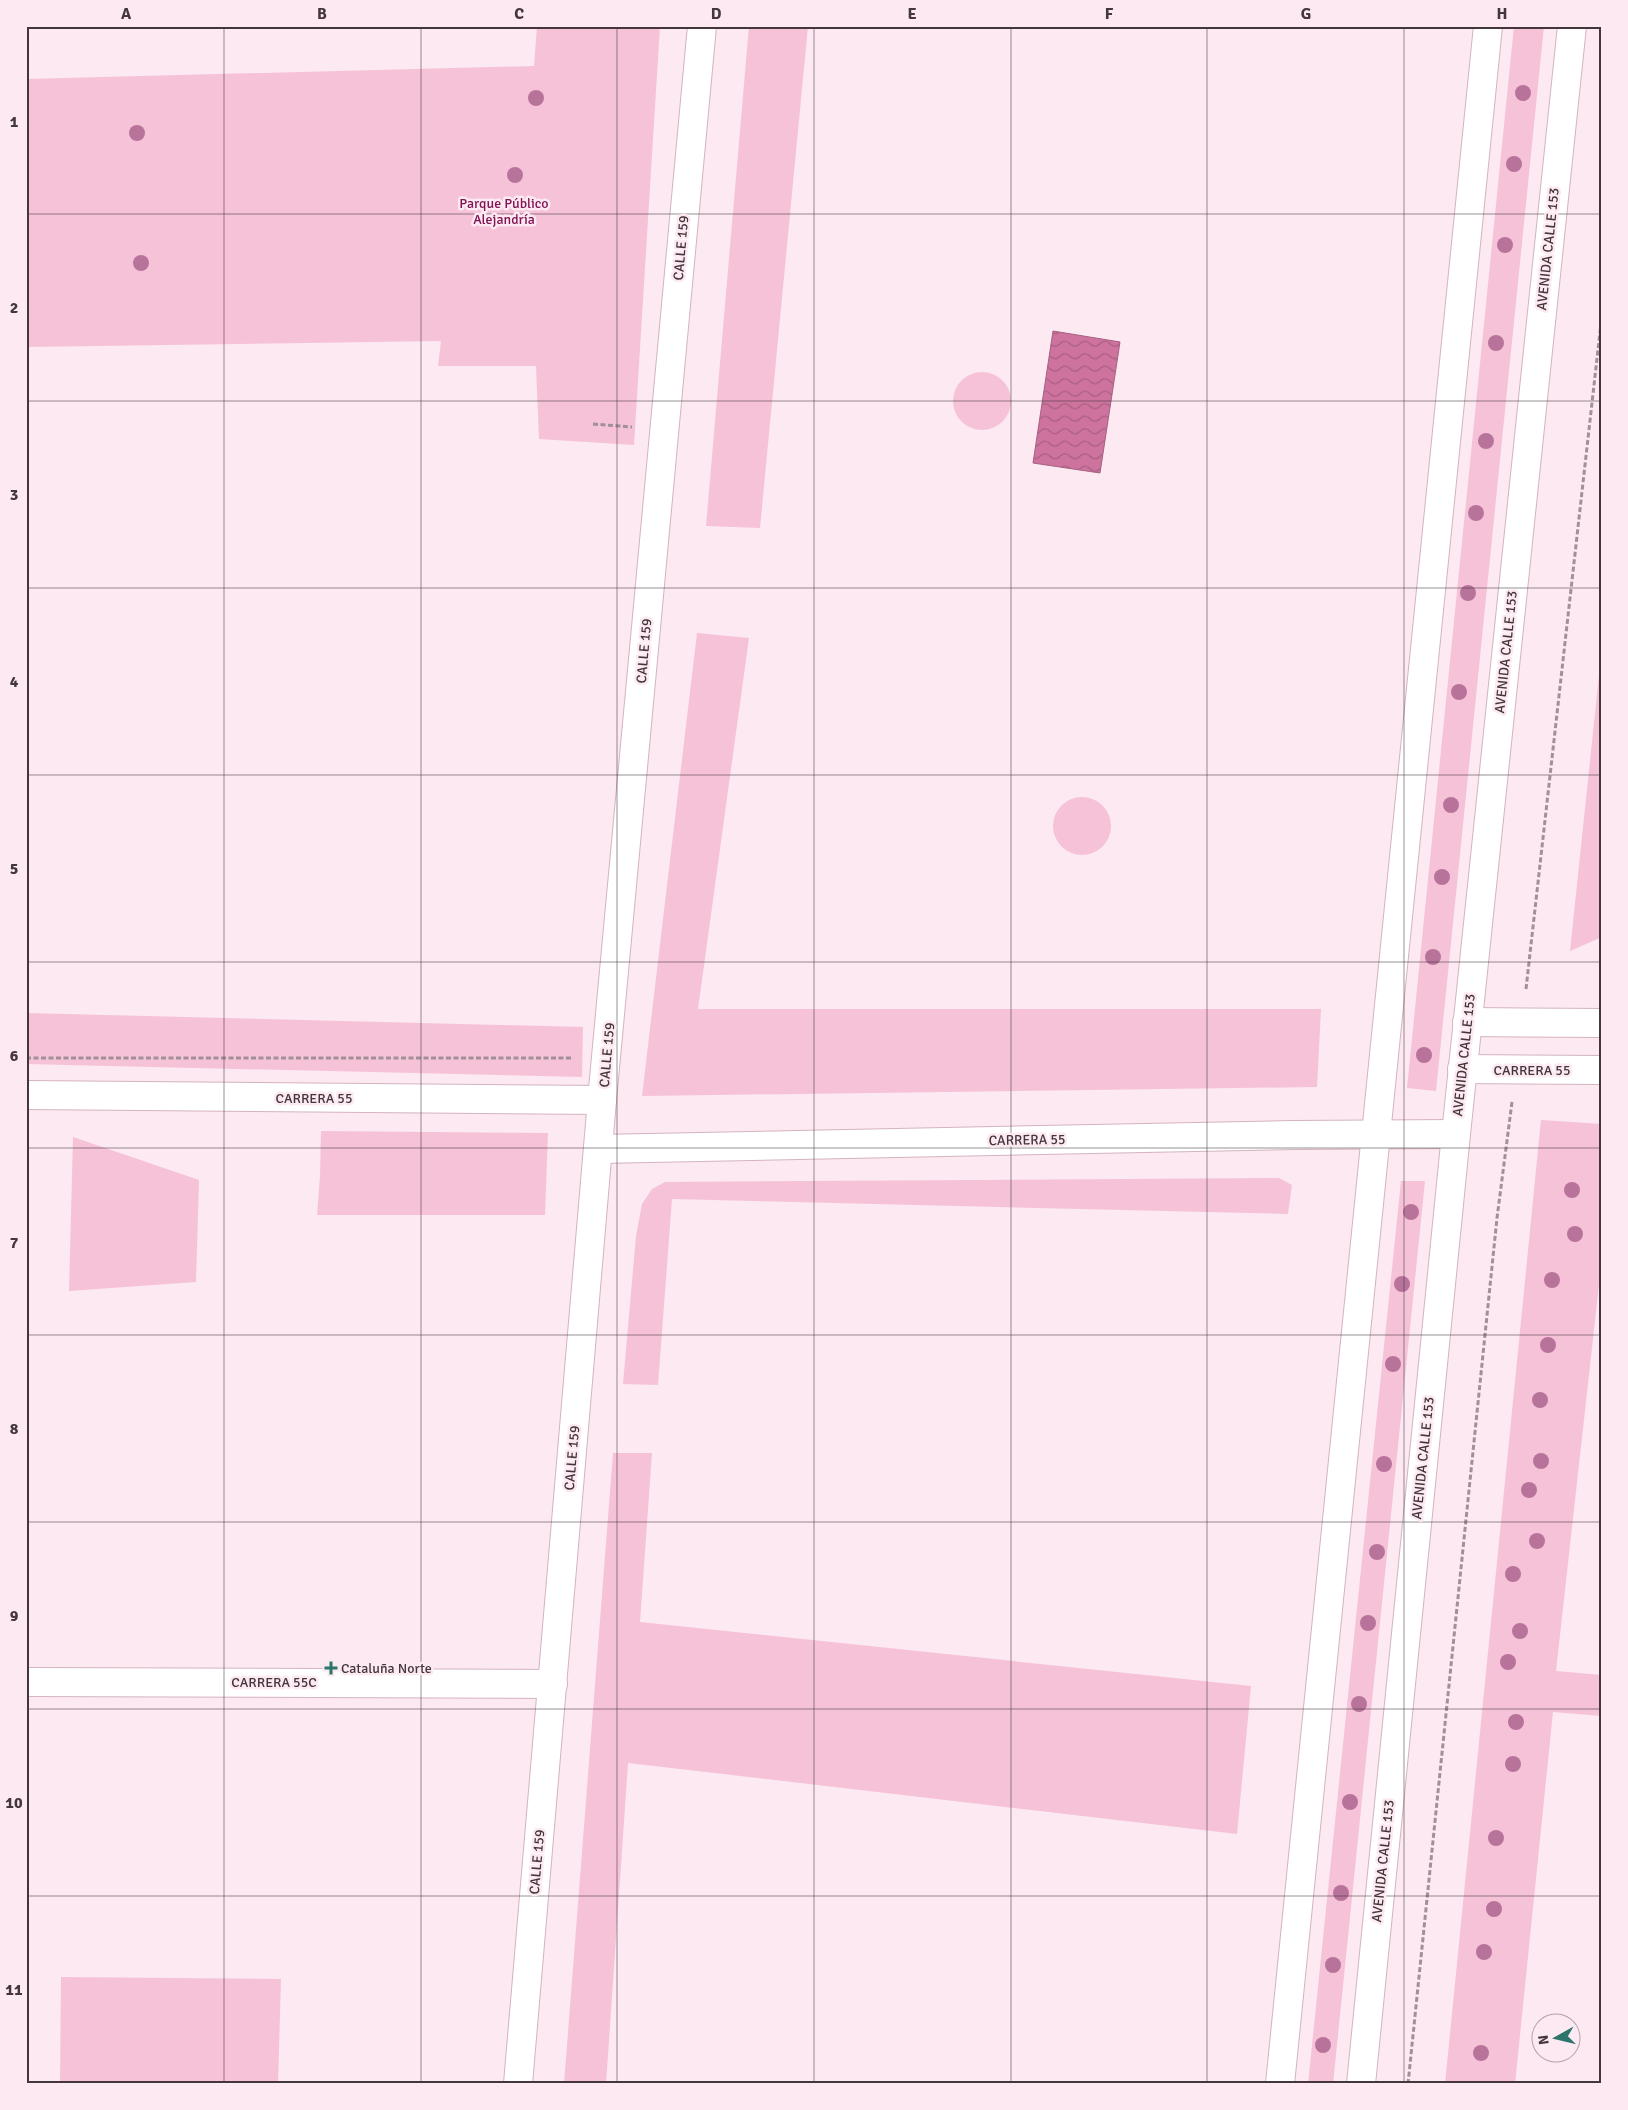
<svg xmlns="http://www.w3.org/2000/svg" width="1628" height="2110" viewBox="0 0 1628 2110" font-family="Signika,sans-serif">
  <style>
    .green { fill: #f6c2d8 }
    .water { fill: url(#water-waves); stroke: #a56180 }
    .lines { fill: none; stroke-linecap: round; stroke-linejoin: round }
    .street-casing { stroke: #d3b4c0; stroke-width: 30 }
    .secondary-casing { stroke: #d3b4c0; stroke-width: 30 }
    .primary-casing { stroke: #d3b4c0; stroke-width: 30 }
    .path { stroke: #a19197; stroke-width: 3; stroke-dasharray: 5 2.5; stroke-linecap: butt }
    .street { stroke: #fff; stroke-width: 28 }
    .secondary { stroke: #fff; stroke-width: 28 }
    .primary { stroke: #fff; stroke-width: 28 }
    .tree { fill: #b8739a }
    .grid { fill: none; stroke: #44373c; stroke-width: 1; stroke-opacity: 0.55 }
    .poi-dot { fill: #2d746b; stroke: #fce9f1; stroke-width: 2 }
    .labels { text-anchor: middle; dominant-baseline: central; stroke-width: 5; stroke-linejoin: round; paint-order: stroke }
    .park-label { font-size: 14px; fill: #811353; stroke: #fce9f1 }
    .street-label { font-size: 14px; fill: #44373c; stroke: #fce9f1 }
    .poi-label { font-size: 14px; fill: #44373c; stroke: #fce9f1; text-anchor: start }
    .neatline { fill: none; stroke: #44373c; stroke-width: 2 }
    .grid-label { font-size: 16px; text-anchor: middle; font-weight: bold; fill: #44373c }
  </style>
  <defs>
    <pattern id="water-waves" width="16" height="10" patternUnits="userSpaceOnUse" patternTransform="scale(1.25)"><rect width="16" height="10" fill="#ce739d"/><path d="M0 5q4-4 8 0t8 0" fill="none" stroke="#a95f81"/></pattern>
  </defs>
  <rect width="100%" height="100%" fill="#fce9f1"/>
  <!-- green -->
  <g class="green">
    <path d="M537,26H660L634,445L539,439L536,366H438L441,341L26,347V79L534,66Z"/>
    <path d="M749,26H808L760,528L706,526Z"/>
    <path d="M1514,26H1544L1436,1091L1407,1088Z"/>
    <circle cx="982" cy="401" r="29"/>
    <path d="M697,633L749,638L698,1009H1321L1317,1087L642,1096Z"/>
    <path d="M1602,647V937L1570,951Z"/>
    <circle cx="1082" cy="826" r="29"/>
    <path d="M26,1013L583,1027L582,1077L26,1064Z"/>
    <path d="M1541,1120L1602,1124V1258L1556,1671L1602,1675V1716L1553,1712L1515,2084H1445Z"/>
    <path d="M321,1131L548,1133L545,1215H317L320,1176Z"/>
    <path d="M73,1137L199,1180L196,1282L69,1291Z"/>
    <path d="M1279,1178L1292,1185L1288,1214L672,1199L658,1385L623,1384L636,1236L642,1204L652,1189L665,1182Z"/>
    <path d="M1401,1181H1425L1333,2084H1308Z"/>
    <path d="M613,1453H652L640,1622L1251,1686L1237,1834L628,1763L606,2084H564Z"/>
    <path d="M61,1977L281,1979L278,2084H60Z"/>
  </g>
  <!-- water -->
  <path class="water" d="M1053,331L1120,342L1100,473L1033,463Z"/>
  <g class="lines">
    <defs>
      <g id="street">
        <path d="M26,1095L602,1100"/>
        <path d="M598,1149L1294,1135L1456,1134"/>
        <path d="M26,1682L553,1684"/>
        <path d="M518,2084L602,1100L702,26"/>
      </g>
      <g id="secondary">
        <path d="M1467,1022L1602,1023"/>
        <path d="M1462,1069L1602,1070"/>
      </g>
      <g id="primary">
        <path d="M1280,2084L1488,26"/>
        <path d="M1361,2084L1456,1134L1572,26"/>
      </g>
    </defs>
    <!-- street casing -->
    <use href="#street" class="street-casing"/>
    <!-- secondary casing -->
    <use href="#secondary" class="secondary-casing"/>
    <!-- primary casing -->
    <use href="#primary" class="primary-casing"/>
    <!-- path -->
    <g class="path">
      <path d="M593,424L632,427"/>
      <path d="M1526,989L1602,314"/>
      <path d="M26,1058H573"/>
      <path d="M1408,2084L1497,1218L1512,1102"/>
    </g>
    <!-- street -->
    <use href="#street" class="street"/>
    <!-- secondary -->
    <use href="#secondary" class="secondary"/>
    <!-- primary -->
    <use href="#primary" class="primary"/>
  </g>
  <!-- trees -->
  <g class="tree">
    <circle cx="1523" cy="93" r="8"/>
    <circle cx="536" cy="98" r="8"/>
    <circle cx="137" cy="133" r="8"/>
    <circle cx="1514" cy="164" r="8"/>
    <circle cx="515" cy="175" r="8"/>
    <circle cx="1505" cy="245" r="8"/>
    <circle cx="141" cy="263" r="8"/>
    <circle cx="1496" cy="343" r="8"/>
    <circle cx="1486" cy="441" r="8"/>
    <circle cx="1476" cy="513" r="8"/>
    <circle cx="1468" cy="593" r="8"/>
    <circle cx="1459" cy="692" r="8"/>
    <circle cx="1451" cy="805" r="8"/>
    <circle cx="1442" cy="877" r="8"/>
    <circle cx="1433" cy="957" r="8"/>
    <circle cx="1424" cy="1055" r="8"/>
    <circle cx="1572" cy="1190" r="8"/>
    <circle cx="1411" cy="1212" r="8"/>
    <circle cx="1575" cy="1234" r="8"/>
    <circle cx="1552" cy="1280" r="8"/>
    <circle cx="1402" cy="1284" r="8"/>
    <circle cx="1548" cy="1345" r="8"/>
    <circle cx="1393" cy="1364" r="8"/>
    <circle cx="1540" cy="1400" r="8"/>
    <circle cx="1541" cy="1461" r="8"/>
    <circle cx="1384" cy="1464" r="8"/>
    <circle cx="1529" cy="1490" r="8"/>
    <circle cx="1537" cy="1541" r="8"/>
    <circle cx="1377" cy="1552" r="8"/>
    <circle cx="1513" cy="1574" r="8"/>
    <circle cx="1368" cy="1623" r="8"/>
    <circle cx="1520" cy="1631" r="8"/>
    <circle cx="1508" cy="1662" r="8"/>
    <circle cx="1359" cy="1704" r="8"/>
    <circle cx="1516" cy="1722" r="8"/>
    <circle cx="1513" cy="1764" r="8"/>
    <circle cx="1350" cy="1802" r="8"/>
    <circle cx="1496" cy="1838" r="8"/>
    <circle cx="1341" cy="1893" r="8"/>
    <circle cx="1494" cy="1909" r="8"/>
    <circle cx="1484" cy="1952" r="8"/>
    <circle cx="1333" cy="1965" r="8"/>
    <circle cx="1323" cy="2045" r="8"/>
    <circle cx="1481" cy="2053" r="8"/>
  </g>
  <!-- grid -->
  <path class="grid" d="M224,26V2084M421,26V2084M617,26V2084M814,26V2084M1011,26V2084M1207,26V2084M1404,26V2084M26,214H1602M26,401H1602M26,588H1602M26,775H1602M26,962H1602M26,1148H1602M26,1335H1602M26,1522H1602M26,1709H1602M26,1896H1602"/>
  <!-- markers -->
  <path class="poi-dot" d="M328.5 1660.5h5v5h5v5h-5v5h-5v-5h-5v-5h5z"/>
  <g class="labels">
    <!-- park labels -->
    <g class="park-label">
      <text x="504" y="203">Parque Público<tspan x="504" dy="16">Alejandría</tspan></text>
    </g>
    <!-- street labels -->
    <g class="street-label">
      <text transform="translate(681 248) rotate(-85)">CALLE 159</text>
      <text transform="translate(1548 249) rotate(-84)">AVENIDA CALLE 153</text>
      <text transform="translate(644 651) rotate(-85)">CALLE 159</text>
      <text transform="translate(1506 652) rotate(-84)">AVENIDA CALLE 153</text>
      <text transform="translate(607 1055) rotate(-85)">CALLE 159</text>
      <text transform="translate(1464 1055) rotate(-84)">AVENIDA CALLE 153</text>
      <text x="1532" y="1070">CARRERA 55</text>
      <text x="314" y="1098">CARRERA 55</text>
      <text transform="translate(1027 1140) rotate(-1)">CARRERA 55</text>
      <text transform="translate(572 1458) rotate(-85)">CALLE 159</text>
      <text transform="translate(1423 1458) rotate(-84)">AVENIDA CALLE 153</text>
      <text x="274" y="1682">CARRERA 55C</text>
      <text transform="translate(1383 1861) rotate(-84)">AVENIDA CALLE 153</text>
      <text transform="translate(537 1862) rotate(-85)">CALLE 159</text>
    </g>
    <!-- poi labels -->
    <g class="poi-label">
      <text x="341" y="1668">Cataluña Norte</text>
    </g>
  </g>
  <!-- border -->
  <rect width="1628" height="2110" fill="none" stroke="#fce9f1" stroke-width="55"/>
  <!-- north arrow -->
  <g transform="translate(1556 2038) rotate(262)"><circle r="24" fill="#fce9f1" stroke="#b2a2a9"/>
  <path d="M0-4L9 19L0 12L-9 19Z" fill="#2d746b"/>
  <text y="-8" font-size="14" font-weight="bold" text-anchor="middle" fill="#44373c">N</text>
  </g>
  <rect x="28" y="28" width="1572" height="2054" class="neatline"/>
  <g class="grid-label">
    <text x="126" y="19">A</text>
    <text x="322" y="19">B</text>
    <text x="519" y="19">C</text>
    <text x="716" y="19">D</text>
    <text x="912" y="19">E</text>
    <text x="1109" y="19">F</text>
    <text x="1306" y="19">G</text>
    <text x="1502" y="19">H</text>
    <text x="14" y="127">1</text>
    <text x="14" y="313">2</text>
    <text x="14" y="500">3</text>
    <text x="14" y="687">4</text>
    <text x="14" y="874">5</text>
    <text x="14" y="1061">6</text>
    <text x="14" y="1248">7</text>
    <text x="14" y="1434">8</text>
    <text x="14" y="1621">9</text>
    <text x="14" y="1808">10</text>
    <text x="14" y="1995">11</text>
  </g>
</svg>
